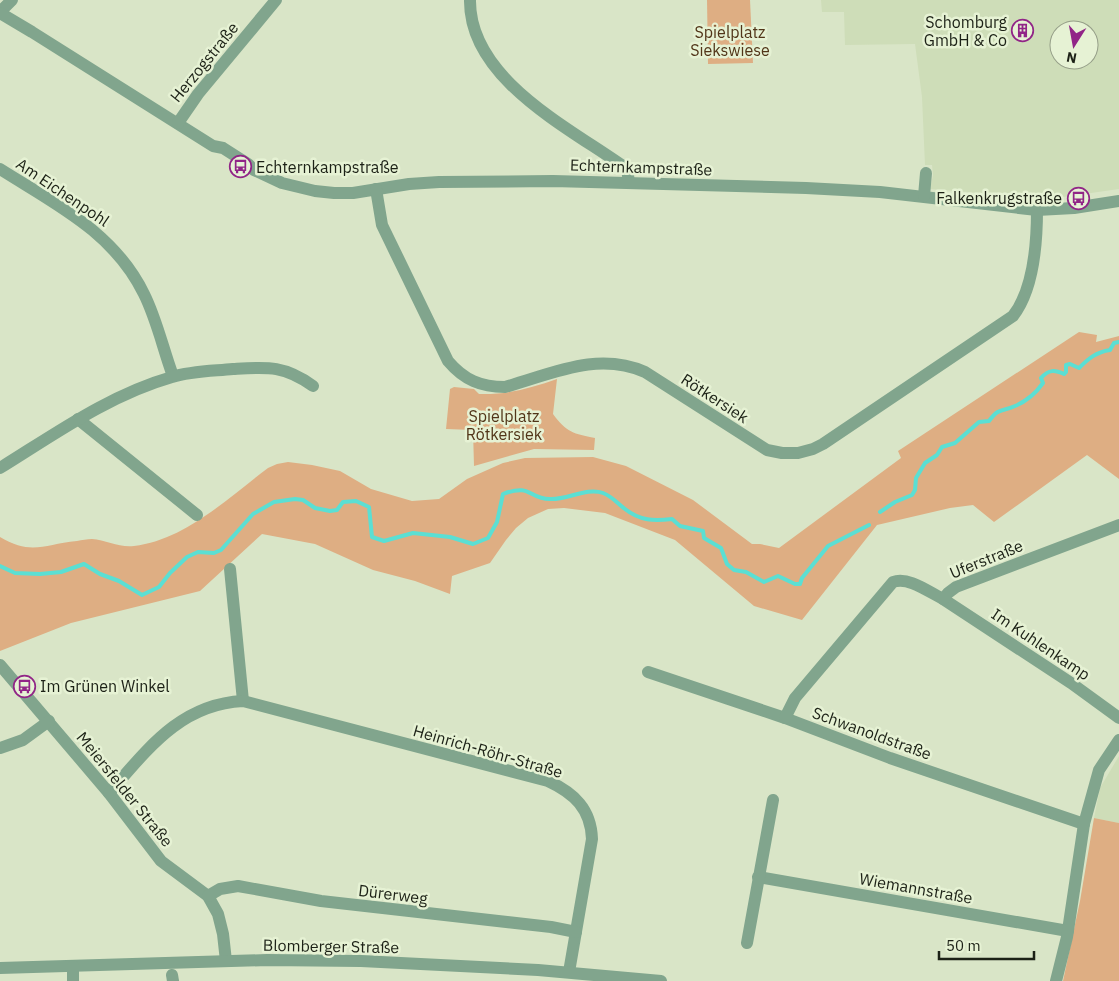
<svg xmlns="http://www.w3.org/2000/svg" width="1119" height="981" viewBox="0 0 1119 981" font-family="'IBM Plex Sans',sans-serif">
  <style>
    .built { fill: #ceddb8; fill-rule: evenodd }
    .green { fill: #deae83 }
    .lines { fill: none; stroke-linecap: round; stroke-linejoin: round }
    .stream { stroke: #5bdfd3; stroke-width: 4 }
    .minor { stroke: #81a58d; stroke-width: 12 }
    .labels { text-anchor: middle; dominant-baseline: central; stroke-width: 5; stroke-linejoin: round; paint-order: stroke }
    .poi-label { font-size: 16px; fill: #1c2116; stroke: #e6f2d4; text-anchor: end }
    .park-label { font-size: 16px; fill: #513518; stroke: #e6f2d4 }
    .street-label { font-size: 16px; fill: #1c2116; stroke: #e6f2d4 }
  </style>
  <rect width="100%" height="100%" fill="#d9e5c7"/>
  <!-- built -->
  <g class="built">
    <path d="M821,0H1119V189L1042,200H1020L981,193L930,189L933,175L932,165H925L922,97L915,44L845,45L844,12H822ZM1059,30H1089V60H1059Z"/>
    <path d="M1119,756V823L1094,818L1100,788Z"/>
  </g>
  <!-- green -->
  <g class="green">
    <path d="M707,0H750L753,63L708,64Z"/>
    <path d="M1079,332L1097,335L1096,342L1119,336V479L1087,455L994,522L973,505L950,508L877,525L802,620L754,606L675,540L605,513L564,508L548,509L528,518L516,528L506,540L490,563L452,576L450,594L415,581L373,570L315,544L262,534L200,591L71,623L0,651V537C32,556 44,544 77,541C82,540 87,539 92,539C106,540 120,548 134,546C185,540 228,498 268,468L277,464L288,462L312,465L340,471L371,489L412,501L439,499L467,479L503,463L525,458L593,457L626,466L693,500L752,544H760L779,548L901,458L898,451Z"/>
    <path d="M557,379L553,414C566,432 574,434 595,438L594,450L534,449L474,466L473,430L446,429L450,389L454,387L474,389L479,394C507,395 531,388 557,379Z"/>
    <path d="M1094,818L1119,823V981H1063L1080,901Z"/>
  </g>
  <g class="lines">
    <!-- stream -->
    <g class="stream">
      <path d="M880,512L895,502L912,495L915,490L916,478L925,463L937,455L942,447L955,443L979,422L989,421C999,407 1002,412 1015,406C1027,401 1036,393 1043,383L1041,378C1049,369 1055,370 1064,374L1066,372V365L1070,364L1079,368C1088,359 1096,352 1110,350L1114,343L1119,342"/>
      <path d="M0,566L15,573L40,574L61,572L84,564L100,574L119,581L142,595L159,587L170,573L187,557L198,552L214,553L221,550L253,514L274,502L295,499L303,500L315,508L330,511L337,510L343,502L356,501L369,507L372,537L384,541L413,533L450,537L473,544L488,538L497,522L503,494C532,483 528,499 550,499C567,500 587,487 603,493C613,497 617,503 625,509C640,521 654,521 672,519L680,526L703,531L704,538L721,548L727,564L734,570L746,572L764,582L778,576L795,584H800L802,578L828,546L869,525"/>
    </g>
    <!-- minor -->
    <g class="minor">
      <path d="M470,0C469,80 572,129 627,169L629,182"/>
      <path d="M0,12L12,0"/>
      <path d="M0,13L32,32L213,146L223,148L248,164L254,170L282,183L315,191L334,193H353L409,184L439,182L553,181L806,188L880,192L1037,210L1074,208L1119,201"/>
      <path d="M178,123L198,94L276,0"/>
      <path d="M0,169C55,204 114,232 144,294C157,320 163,349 173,376"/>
      <path d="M376,189L382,225L448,361C464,380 481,387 505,387C552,374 597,351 645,372L767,450L782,453H798L813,449L823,444L1013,316C1034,289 1037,243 1037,210"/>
      <path d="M924,196L926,173"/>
      <path d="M78,419L197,515"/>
      <path d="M0,468C55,434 109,395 172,377C191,371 213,371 233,369C267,367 284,365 313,386"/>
      <path d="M230,569L243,701"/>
      <path d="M943,599L1071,683L1119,718"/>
      <path d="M0,665L109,793L161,861L208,896L218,914L223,934L226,961"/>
      <path d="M648,672L785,718L890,758L1084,824"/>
      <path d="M785,718L795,698L893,582C908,576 929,592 943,599L948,593L956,587L1119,525"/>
      <path d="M0,748L23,740L49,721"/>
      <path d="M109,793C147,750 180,704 243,701L548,781C574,793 591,809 592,839L569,972"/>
      <path d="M758,877L1068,931"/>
      <path d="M208,896L220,889L238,886L321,901L551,927L576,932"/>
      <path d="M747,943L773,800"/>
      <path d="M0,968L267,960L361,961L538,970L661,981"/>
      <path d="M172,975L173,981"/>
      <path d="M73,981V966"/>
      <path d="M1056,981L1067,937L1084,824L1099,770L1119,740"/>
    </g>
  </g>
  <!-- icons -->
  <defs>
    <symbol id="building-ring" viewBox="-11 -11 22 22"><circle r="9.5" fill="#e6f2d4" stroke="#912587" stroke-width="1.5"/><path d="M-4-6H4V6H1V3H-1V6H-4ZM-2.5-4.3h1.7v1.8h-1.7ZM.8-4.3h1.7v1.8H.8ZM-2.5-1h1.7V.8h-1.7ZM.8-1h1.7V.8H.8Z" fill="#912587"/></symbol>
    <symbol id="bus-ring" viewBox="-11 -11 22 22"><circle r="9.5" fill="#e6f2d4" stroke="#912587" stroke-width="1.5"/><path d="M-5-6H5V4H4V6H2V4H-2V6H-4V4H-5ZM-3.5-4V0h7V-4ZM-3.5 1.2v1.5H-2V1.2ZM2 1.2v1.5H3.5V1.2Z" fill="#912587"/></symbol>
  </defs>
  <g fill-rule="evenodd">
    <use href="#building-ring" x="1010" y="18" width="25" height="25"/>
    <use href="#bus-ring" x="228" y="154" width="25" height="25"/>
    <use href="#bus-ring" x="1066" y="186" width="25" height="25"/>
    <use href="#bus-ring" x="12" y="674" width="25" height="25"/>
  </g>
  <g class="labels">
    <!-- poi labels -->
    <g class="poi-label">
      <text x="1007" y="22">Schomburg<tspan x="1007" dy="18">GmbH &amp; Co</tspan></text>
      <text x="256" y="167" text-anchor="start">Echternkampstraße</text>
      <text x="1062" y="198">Falkenkrugstraße</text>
      <text x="40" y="686" text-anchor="start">Im Grünen Winkel</text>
    </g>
    <!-- park labels -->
    <g class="park-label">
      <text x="730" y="32">Spielplatz<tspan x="730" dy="18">Siekswiese</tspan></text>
      <text x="504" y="416">Spielplatz<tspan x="504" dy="18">Rötkersiek</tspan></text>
    </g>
    <!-- street labels -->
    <g class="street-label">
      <text transform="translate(204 62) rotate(-51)">Herzogstraße</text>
      <text transform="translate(641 167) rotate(2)">Echternkampstraße</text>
      <text transform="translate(63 192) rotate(34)">Am Eichenpohl</text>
      <text transform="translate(715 398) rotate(33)">Rötkersiek</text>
      <text transform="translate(986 559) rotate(-22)">Uferstraße</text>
      <text transform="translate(1041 644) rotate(34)">Im Kuhlenkamp</text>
      <text transform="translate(872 733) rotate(20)">Schwanoldstraße</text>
      <text transform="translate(488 751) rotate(16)">Heinrich-Röhr-Straße</text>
      <text transform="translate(125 789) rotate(51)">Meiersfelder Straße</text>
      <text transform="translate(916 888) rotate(10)">Wiemannstraße</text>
      <text transform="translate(393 894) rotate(7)">Dürerweg</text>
      <text transform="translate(331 946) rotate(1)">Blomberger Straße</text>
    </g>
  </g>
  <!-- north arrow -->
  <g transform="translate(1074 45) rotate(191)"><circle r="24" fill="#e6f2d4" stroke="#959e88"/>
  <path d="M0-4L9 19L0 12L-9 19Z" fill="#912587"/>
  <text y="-8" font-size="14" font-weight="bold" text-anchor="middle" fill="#1c2116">N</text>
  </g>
  <!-- scale -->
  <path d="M939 951v8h95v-8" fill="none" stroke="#1c2116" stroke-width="2.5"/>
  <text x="946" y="951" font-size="15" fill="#1c2116" stroke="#e6f2d4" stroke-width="4" paint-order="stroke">50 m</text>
</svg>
